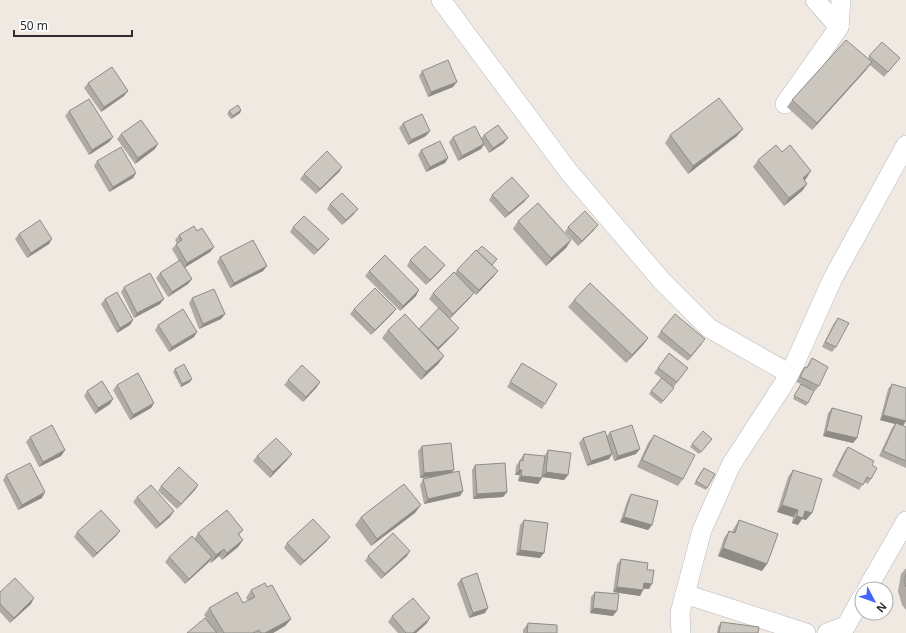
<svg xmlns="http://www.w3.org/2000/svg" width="906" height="633" viewBox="0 0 906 633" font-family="'Noto Sans',sans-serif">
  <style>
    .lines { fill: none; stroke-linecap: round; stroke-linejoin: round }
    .minor-casing { stroke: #b4b7c1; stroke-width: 20 }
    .minor { stroke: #fff; stroke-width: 19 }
    .wall { fill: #afaba4 }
    .shaded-wall { fill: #8e8b86 }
    .building { fill: #cbc7bf; stroke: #8e8b86 }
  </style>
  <rect width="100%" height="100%" fill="#efe9e1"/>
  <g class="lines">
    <defs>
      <g id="minor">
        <path d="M441,0L569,172L662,281L709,328L790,374"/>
        <path d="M815,0L839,27"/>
        <path d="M785,104L839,27L841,0"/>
        <path d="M867,589L906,521"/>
        <path d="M685,594L806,633"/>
        <path d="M681,633L680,613L702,530L731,465L790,374L833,278L906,145"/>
        <path d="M827,633L846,626L862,597"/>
      </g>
    </defs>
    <!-- minor casing -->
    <use href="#minor" class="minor-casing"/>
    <!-- minor -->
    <use href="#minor" class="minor"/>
  </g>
  <!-- wall -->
  <g class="wall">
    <path d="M869,56L896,63L884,77L870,65L866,70L812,130L787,107L792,100L868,59Z"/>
    <path d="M422,71L453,87L428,97L419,76Z"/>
    <path d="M88,83L124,96L101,112L84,88Z"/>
    <path d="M241,110L240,113L231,119L227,114L229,111Z"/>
    <path d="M69,111L113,137L109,142L89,155L65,116Z"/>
    <path d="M403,123L426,136L408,145L399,128Z"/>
    <path d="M121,134L155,149L135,164L117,139Z"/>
    <path d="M484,135L504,143L489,153L484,145L481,149L458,161L449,142L453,137L481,139Z"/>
    <path d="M670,135L737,136L688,174L665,143Z"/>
    <path d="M421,150L448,158L445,163L426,172L418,155Z"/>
    <path d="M758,160L806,179L804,180L807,184L802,191L784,206L753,167Z"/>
    <path d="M97,161L136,173L133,178L109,192L94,166Z"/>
    <path d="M342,167L339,172L316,194L300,179L304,174Z"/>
    <path d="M492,195L525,201L505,218L489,200Z"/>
    <path d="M330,204L354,214L342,225L327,209Z"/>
    <path d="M518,221L571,240L566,248L546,266L513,229Z"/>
    <path d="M293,227L325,244L314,255L290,232Z"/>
    <path d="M568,227L594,230L578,246L565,232Z"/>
    <path d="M197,231L214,247L210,252L184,268L192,279L188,284L168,297L156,278L160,273L179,261L172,249L177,243L175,240L179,235Z"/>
    <path d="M19,234L49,244L27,258L15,239Z"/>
    <path d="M220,257L267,266L263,271L230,288L217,262Z"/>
    <path d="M497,259L492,265L494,276L476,295L474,293L470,298L450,319L459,328L455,333L438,350L444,356L438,364L421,380L382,338L388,330L418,329L439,309L429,299L433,293L455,274L457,270Z"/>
    <path d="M410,260L445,265L441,270L426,285L407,266Z"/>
    <path d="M369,271L416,296L400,311L365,276Z"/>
    <path d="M124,287L160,304L134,318L121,292Z"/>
    <path d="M192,298L225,314L221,319L199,329L189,303Z"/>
    <path d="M105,299L133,320L130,325L117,333L101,304Z"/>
    <path d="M574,300L648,338L643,345L626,363L568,307Z"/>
    <path d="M354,309H396L392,314L371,335L350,314Z"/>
    <path d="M838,318L836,347L832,352L822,347L834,323Z"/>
    <path d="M158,325L194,337L169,352L155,330Z"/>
    <path d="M661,331L702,344L688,361L657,337Z"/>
    <path d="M669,353L688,368L661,404L649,394L661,378L654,373Z"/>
    <path d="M812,358L819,386L815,391L812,389L808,403L806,406L793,399L801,384L796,382L801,372L805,367L806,368Z"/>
    <path d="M522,363L545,404L542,409L507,387Z"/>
    <path d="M175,369L190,382L181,387L173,372Z"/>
    <path d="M288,380L317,387L303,402L284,385Z"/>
    <path d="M892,384L903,426L906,427V468L879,456L892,428L895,424L880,420L888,389Z"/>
    <path d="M117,385L154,403L151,408L130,420L113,390Z"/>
    <path d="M87,391L110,404L95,414L84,396Z"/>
    <path d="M832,408L857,438L853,443L823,436L828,413Z"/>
    <path d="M610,432L636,454L614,461L612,454L609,459L587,466L579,443L583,438L607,436Z"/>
    <path d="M654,435L683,479L678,486L637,467L648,443Z"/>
    <path d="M30,437L65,450L61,456L39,467L26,442Z"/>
    <path d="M712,439L699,454L690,447L692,444Z"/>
    <path d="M422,446L452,473L463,491L460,496L424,504L420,485L423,479L440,476L420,478L418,451Z"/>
    <path d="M848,447L872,465L871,479L868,484L864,482L859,490L832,476L844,452Z"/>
    <path d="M548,450L568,475L564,480L542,477L538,484L518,481L519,475H515L516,466L524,454L543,472L545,455Z"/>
    <path d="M292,454L288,459L270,478L253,461L257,456Z"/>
    <path d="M475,465L507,492L503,497L473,499L472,470Z"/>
    <path d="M702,470L707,488L706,490L694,484Z"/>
    <path d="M793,470L806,520L802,519L798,525L792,523L793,517L777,512L788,477Z"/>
    <path d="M6,475L42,498L18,510L3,480Z"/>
    <path d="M198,485L195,490L177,509L158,491L161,486Z"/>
    <path d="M631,494L652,525L648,530L620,522L628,499Z"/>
    <path d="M137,497L174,511L170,517L156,529L133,502Z"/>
    <path d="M415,513L371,546L355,525L361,517Z"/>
    <path d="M524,520L540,558L516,555L520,525Z"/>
    <path d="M739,520L762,571L718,556L724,538L729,531L732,532L734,528Z"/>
    <path d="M243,530L239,535L243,540L238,547L222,560L219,556L211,563L210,561L185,584L165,562L169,557L195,538L198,533Z"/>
    <path d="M120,531L116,536L93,558L74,537L77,532Z"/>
    <path d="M330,537L326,542L300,566L284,548L287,543Z"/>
    <path d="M368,556H407L381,579L365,561Z"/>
    <path d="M621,559L647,570L649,589H644L643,590L640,596L613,592L617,564Z"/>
    <path d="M906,568V610L902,605L898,591L901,574Z"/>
    <path d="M461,579L485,613L469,618L457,584Z"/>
    <path d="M267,587L291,619L285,626L273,633H187L207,620L204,615L209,608L243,603L248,601L246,598L251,590Z"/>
    <path d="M0,592L31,604L10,623L0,612Z"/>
    <path d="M595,592L613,616L590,613L591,597Z"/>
    <path d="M392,616L427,623L416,633H398L388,622Z"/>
    <path d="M721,622L758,633H717L718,627Z"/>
    <path d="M528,623L557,633H523V630Z"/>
  </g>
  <!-- shaded-wall -->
  <g class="shaded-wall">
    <path d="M872,62L866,70L812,130L817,123Z"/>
    <path d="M457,82L453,87L428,97L431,92Z"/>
    <path d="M128,91L124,96L101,112L104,107Z"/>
    <path d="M241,110L240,113L231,119L233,116Z"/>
    <path d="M743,129L737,136L688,174L693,166Z"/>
    <path d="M430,131L426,136L408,145L411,140Z"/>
    <path d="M113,137L109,142L89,155L92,150Z"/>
    <path d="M508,138L504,143L489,153L493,148Z"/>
    <path d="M158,144L155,149L135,164L138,158Z"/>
    <path d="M484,144L481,149L458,161L462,156Z"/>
    <path d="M448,158L445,163L426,172L430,167Z"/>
    <path d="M342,167L339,172L316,194L320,189Z"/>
    <path d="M811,171L806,179L797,185L803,178Z"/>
    <path d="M136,173L133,178L109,192L113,187Z"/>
    <path d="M807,184L802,191L784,206L789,198Z"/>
    <path d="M529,196L525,201L505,218L509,213Z"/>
    <path d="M358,209L354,214L342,225L346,220Z"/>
    <path d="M598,225L594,230L578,246L582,241Z"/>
    <path d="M52,239L49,244L27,258L31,253Z"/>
    <path d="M329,239L325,244L314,255L318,250Z"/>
    <path d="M571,240L566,248L546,266L551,258Z"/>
    <path d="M214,247L210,252L184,268L187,263Z"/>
    <path d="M445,265L441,270L426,285L430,280Z"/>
    <path d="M267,266L263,271L230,288L234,283Z"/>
    <path d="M498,271L494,276L476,295L479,290Z"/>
    <path d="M192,279L188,284L168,297L172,292Z"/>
    <path d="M419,290L416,296L400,311L403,306Z"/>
    <path d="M474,293L470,298L449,319L453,314Z"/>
    <path d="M164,299L160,304L134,318L137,313Z"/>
    <path d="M396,309L392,314L371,335L375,330Z"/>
    <path d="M225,314L221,319L199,329L203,324Z"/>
    <path d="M133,320L130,325L117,333L120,328Z"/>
    <path d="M459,328L455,333L435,353L438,348Z"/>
    <path d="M197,332L194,337L169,352L172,347Z"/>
    <path d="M648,338L643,345L626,363L632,355Z"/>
    <path d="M444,356L438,364L421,380L426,372Z"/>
    <path d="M192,379L190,382L181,387L182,384Z"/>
    <path d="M320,382L317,387L303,402L306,397Z"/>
    <path d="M113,399L110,404L95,414L98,408Z"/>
    <path d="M154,403L151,408L130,420L133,415Z"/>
    <path d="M883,415L906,421L903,426L896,423L895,424L880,420Z"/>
    <path d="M826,431L857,438L853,443L823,436Z"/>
    <path d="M640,449L636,454L614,461L618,456Z"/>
    <path d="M65,450L61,456L39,467L43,462Z"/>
    <path d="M292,454L288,459L270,478L273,472Z"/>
    <path d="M612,454L609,459L587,466L591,461Z"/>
    <path d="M454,470L450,475L420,478L424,473Z"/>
    <path d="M519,470H522L519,475H515Z"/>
    <path d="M546,472L568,475L564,480L542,477Z"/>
    <path d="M521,476L542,478L538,484L518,481Z"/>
    <path d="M198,485L195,490L177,509L181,504Z"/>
    <path d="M463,491L460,496L424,504L428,499Z"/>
    <path d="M45,492L42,498L18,510L22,505Z"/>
    <path d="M507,492L503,497L473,499L477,494Z"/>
    <path d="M421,505L415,513L371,546L377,539Z"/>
    <path d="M782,505L798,510L793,517L777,512Z"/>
    <path d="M174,511L170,517L156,529L160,524Z"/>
    <path d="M805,511L812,513L806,520L802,519L798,525L792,523L797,516Z"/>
    <path d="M624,517L652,525L648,530L620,522Z"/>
    <path d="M120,531L116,536L93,558L97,553Z"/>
    <path d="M330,537L326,542L300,566L304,561Z"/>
    <path d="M243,540L238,547L222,560L227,553Z"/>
    <path d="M723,548L767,564L762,571L718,556Z"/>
    <path d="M224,549L219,556L211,563L216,555Z"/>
    <path d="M520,550L544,553L540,558L516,555Z"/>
    <path d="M410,551L407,556L381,579L385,574Z"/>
    <path d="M212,557L209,562L185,584L189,579Z"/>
    <path d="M644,583L652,584L649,589L641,588Z"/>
    <path d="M617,587L643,590L640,596L613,592Z"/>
    <path d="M34,598L31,604L10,623L14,618Z"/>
    <path d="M488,608L485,613L469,618L473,613Z"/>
    <path d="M593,608L617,611L613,616L590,613Z"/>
    <path d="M430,618L427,623L416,633H413Z"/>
    <path d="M291,619L285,626L273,633H265Z"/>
  </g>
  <!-- building -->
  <g class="building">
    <path d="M846,40L872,62L817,123L792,100Z"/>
    <path d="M882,42L900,58L888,72L869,56Z"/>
    <path d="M448,60L457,82L431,92L422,71Z"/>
    <path d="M112,67L128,91L104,107L88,83Z"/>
    <path d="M719,98L743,129L693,166L670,135Z"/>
    <path d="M89,99L113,137L92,150L69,111Z"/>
    <path d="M238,105L241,110L233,116L229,111Z"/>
    <path d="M422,114L430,131L411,140L403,123Z"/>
    <path d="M141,120L158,144L138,158L121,134Z"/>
    <path d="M498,125L508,138L493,148L484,135Z"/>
    <path d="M475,126L484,144L462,156L453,137Z"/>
    <path d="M440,141L448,158L430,167L421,150Z"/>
    <path d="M776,145L782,152L790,145L811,171L803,178L807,184L789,198L758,160Z"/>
    <path d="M121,147L136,173L113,187L97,161Z"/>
    <path d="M327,151L342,167L320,189L304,174Z"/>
    <path d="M512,177L529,196L509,213L492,195Z"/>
    <path d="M342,193L358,209L346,220L330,204Z"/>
    <path d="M538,203L571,240L551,258L518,221Z"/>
    <path d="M585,211L598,225L582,241L568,227Z"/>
    <path d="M304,216L329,239L318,250L293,227Z"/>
    <path d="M40,220L52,239L31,253L19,234Z"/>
    <path d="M194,226L197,231L202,228L214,247L187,263L176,244L182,240L179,235Z"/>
    <path d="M253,240L267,266L234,283L220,257Z"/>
    <path d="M425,246L445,265L430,280L410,260Z"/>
    <path d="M482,246L497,259L492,265L477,251Z"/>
    <path d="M476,250L498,271L479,290L457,270Z"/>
    <path d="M385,255L419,290L403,306L369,271Z"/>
    <path d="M180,260L192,279L172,292L160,273Z"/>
    <path d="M454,272L474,293L453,314L433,293Z"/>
    <path d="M150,273L164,299L137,313L124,287Z"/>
    <path d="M590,283L648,338L632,355L574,300Z"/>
    <path d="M375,288L396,309L375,330L354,309Z"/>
    <path d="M214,289L225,314L203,324L192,298Z"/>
    <path d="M117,292L133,320L120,328L105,299Z"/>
    <path d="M439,308L459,328L438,348L419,329Z"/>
    <path d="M183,309L197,332L172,347L158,325Z"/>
    <path d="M405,314L444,356L426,372L388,330Z"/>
    <path d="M675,314L705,339L691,356L661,331Z"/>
    <path d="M838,318L849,323L836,347L825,342Z"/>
    <path d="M669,353L688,368L677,382L658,368Z"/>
    <path d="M812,358L828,367L819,386L800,377L805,367L807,368Z"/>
    <path d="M522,363L557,384L545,404L510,382Z"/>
    <path d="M184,364L192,379L182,384L175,369Z"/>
    <path d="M302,365L320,382L306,397L288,380Z"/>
    <path d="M138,373L154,403L133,415L117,385Z"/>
    <path d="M662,378L674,388L663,401L651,391Z"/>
    <path d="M102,381L113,399L98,408L87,391Z"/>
    <path d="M801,384L814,391L808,403L794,396Z"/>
    <path d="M892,384L906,388V421L883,415Z"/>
    <path d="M832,408L862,416L857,438L826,431Z"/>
    <path d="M896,423L906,427V461L883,451Z"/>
    <path d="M52,425L65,450L43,462L30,437Z"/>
    <path d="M632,425L640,449L618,456L610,432Z"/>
    <path d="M605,431L612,454L591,461L583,438Z"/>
    <path d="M703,431L712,439L701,452L692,444Z"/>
    <path d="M654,435L695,455L683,479L642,460Z"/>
    <path d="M276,438L292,454L273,472L257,456Z"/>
    <path d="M451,443L454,470L424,473L422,446Z"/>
    <path d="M848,447L874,461L872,465L877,468L871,479L867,477L863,485L836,471Z"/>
    <path d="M548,450L571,453L568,475L546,472Z"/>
    <path d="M524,454L545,456L542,478L521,476L522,470H519L520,460L523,461Z"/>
    <path d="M30,463L45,492L22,505L6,475Z"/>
    <path d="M505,463L507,492L477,494L475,465Z"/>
    <path d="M179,467L198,485L181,504L161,486Z"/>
    <path d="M704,468L715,474L707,488L696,481Z"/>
    <path d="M793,470L822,479L812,513L805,511L803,518L797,516L798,510L782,505Z"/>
    <path d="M459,471L463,491L428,499L423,479Z"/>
    <path d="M404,484L421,505L377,539L361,517Z"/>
    <path d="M151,485L174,511L160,524L137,497Z"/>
    <path d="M631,494L658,501L652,525L624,517Z"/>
    <path d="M101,510L120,531L97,553L77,532Z"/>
    <path d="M227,510L243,530L238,534L243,540L227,553L224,549L216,555L198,533Z"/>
    <path d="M313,519L330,537L304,561L287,543Z"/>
    <path d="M524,520L548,523L544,553L520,550Z"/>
    <path d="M739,520L778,534L767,564L723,548L729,531L735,533Z"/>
    <path d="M393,533L410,551L385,574L368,556Z"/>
    <path d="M192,536L212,557L189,579L169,557Z"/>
    <path d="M621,559L648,563L647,570H654L652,584L644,583L643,590L617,587Z"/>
    <path d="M477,573L488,608L473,613L461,579Z"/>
    <path d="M906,574V587L904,581Z"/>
    <path d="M15,578L34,598L14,618L0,604V592Z"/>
    <path d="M265,583L267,587L272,585L291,619L265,633H261L259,630L253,633H224L209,608L237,592L243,603L255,597L251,590Z"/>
    <path d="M595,592L619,594L617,611L593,608Z"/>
    <path d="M413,598L430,618L413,633H406L392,616Z"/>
    <path d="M205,618L217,633H187Z"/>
    <path d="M721,622L759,627L758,633H719Z"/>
    <path d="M528,623L557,625V633H527Z"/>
  </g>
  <!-- north arrow -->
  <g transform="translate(874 601) rotate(131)"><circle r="19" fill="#ffffff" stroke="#ababab"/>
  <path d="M0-3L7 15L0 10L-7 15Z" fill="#4264fb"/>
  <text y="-6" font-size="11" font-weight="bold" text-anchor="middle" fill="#2e2e2e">N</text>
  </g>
  <!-- scale -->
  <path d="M14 30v6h118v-6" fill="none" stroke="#2e2e2e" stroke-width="2"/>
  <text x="20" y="30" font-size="12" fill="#2e2e2e" stroke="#ffffff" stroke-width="3" paint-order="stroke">50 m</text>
</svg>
